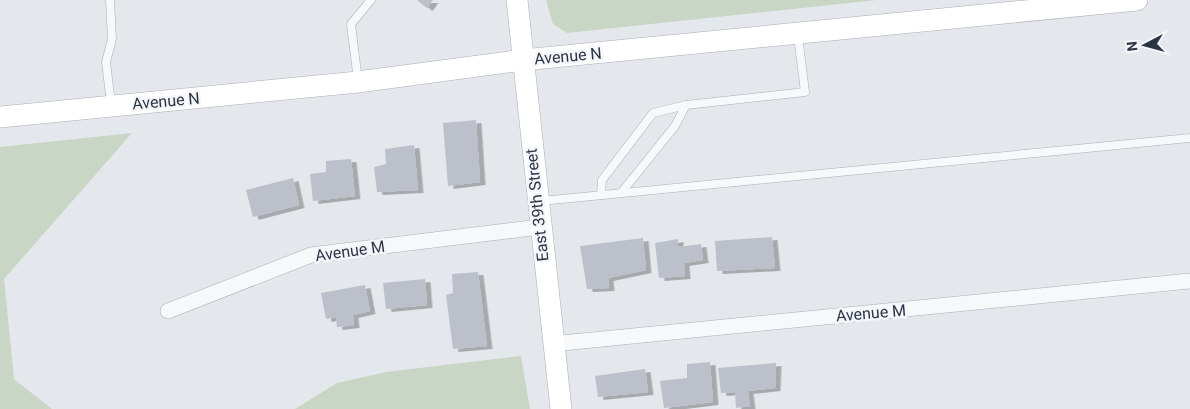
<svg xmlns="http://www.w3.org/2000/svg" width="1190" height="409" viewBox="0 0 1190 409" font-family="Roboto,sans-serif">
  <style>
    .green { fill: #c9d6c5 }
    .building { fill: #bbc0ca; filter: url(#shadow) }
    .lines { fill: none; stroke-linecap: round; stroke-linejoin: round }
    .service-casing { stroke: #a9aeb7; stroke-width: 9 }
    .minor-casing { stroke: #a9aeb7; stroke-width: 16 }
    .secondary-casing { stroke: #a9aeb7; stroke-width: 22 }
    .service { stroke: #f7f8fa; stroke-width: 8 }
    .minor { stroke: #f7f8fa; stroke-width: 15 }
    .secondary { stroke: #fff; stroke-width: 21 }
    .labels { text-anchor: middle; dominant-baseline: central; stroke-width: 5; stroke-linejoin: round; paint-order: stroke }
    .street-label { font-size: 16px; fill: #2b3445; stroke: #f4f6f9 }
  </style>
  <defs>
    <filter id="shadow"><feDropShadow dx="5.5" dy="3" stdDeviation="0" flood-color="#0004"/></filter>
  </defs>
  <rect width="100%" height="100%" fill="#e4e7ec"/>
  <!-- green -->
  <g class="green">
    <path d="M546,0H877L567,33L553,24Z"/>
    <path d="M132,133L4,279L14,379L52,409H0V147Z"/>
    <path d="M521,356L530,409H295L337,383L386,372Z"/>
  </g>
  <!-- building -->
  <g class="building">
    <path d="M417,0H433L427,8Z"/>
    <path d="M476,120L480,182L448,186L443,123Z"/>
    <path d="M414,145L418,190L377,192L374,167L386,164L385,149Z"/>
    <path d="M351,159L355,196L313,201L310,174L326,172V161Z"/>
    <path d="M293,178L299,205L253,217L246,190Z"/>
    <path d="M772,237L775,268L717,271L715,241Z"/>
    <path d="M643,238L646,270L608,278L609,288L587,289L580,246Z"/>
    <path d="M678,239V247L701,244L703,260L684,263L685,276L659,278L655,243Z"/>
    <path d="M478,272L487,346L453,349L446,295L453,293L452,274Z"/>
    <path d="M425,279L427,305L386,309L383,283Z"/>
    <path d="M365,285L370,311L353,315L354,325L337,327L336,317L326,319L321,293Z"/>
    <path d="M710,362L713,402L664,408L660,381L687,378V364Z"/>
    <path d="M776,363L775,388L748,391L750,406L736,408L735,392L721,393L718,368Z"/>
    <path d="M645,369L648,392L598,397L595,376Z"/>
  </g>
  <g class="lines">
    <defs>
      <g id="service">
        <path d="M110,0L112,39L106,62L111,104"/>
        <path d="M358,81L351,24L371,0"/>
        <path d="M621,193L675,126L686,105"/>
        <path d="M601,195L602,180L653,113L686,105L805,92L798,36"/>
        <path d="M541,201L1190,138"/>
      </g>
      <g id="minor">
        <path d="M168,311L311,255L540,227"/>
        <path d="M552,344L1190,281"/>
      </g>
      <g id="secondary">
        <path d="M517,0L561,409"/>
        <path d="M0,117L358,82L523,60L1137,0"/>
      </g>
    </defs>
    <!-- service casing -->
    <use href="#service" class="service-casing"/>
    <!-- minor casing -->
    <use href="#minor" class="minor-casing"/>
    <!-- secondary casing -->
    <use href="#secondary" class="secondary-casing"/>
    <!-- service -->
    <use href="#service" class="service"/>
    <!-- minor -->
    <use href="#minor" class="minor"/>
    <!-- secondary -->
    <use href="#secondary" class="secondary"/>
  </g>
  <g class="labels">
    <!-- street labels -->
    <g class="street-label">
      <text transform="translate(568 56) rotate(-5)">Avenue N</text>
      <text transform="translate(166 101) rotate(-5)">Avenue N</text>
      <text transform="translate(537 205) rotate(-96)">East 39th Street</text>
      <text transform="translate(350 251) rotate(-8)">Avenue M</text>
      <text transform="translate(871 313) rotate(-5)">Avenue M</text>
    </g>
  </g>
  <!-- north arrow -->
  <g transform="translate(1145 45) rotate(264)" stroke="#f4f6f9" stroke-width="4" paint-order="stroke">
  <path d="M0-4L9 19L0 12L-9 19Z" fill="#2b3445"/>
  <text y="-8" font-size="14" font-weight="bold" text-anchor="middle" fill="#2b3445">N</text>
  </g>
</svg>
